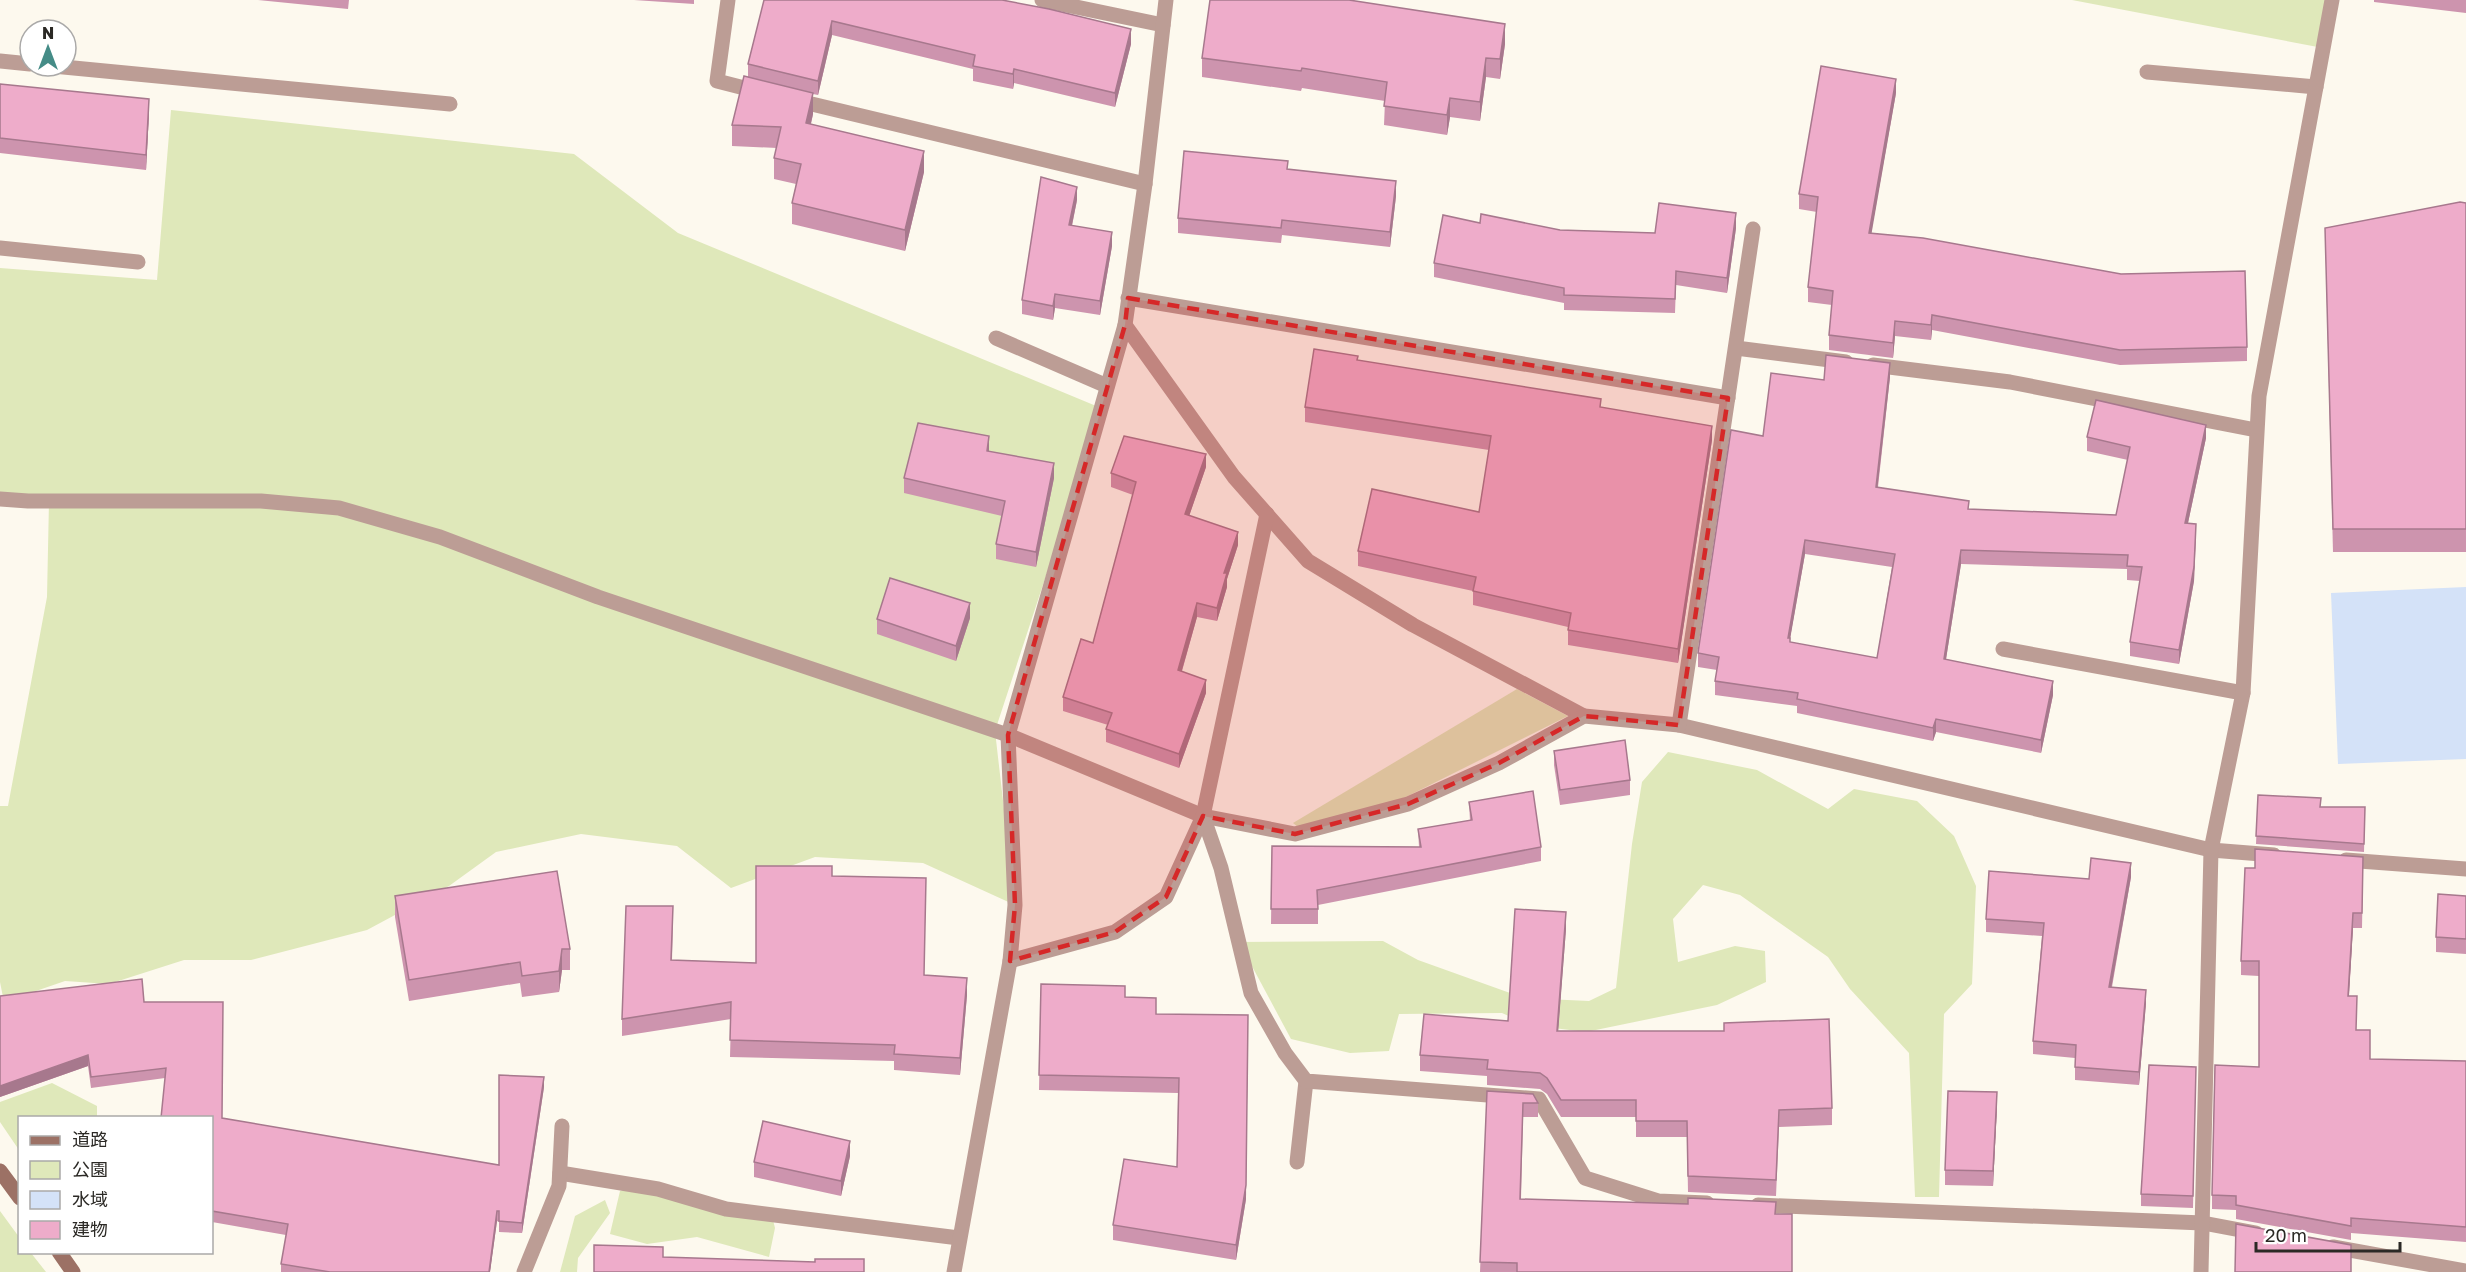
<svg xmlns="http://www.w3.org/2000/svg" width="2466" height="1272" viewBox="0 0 2466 1272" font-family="'Golos Text','Noto Sans JP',sans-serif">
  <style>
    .green { fill: #dfe8ba }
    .water { fill: #d4e2f8 }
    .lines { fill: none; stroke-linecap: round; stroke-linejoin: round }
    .lane { stroke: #bc9d95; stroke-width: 15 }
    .street { stroke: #bc9d95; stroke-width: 15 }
    .secondary { stroke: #9c7165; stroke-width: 15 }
    .wall { fill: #cd94ae; fill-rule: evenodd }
    .shaded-wall { fill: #a7788d }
    .building { fill: #eeacca; stroke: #a7788d; stroke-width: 1.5; fill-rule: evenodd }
    .marked { fill: #d62828; fill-opacity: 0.2; stroke: #d62828; stroke-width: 4.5; stroke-dasharray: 12 8; stroke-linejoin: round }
  </style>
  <rect width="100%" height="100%" fill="#fdf9ee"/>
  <!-- green -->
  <g class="green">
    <path d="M2072,0H2328L2323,48Z"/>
    <path d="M171,110L574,154L678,233L1101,408L995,731L1015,905L923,863L815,857L731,888L677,846L581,834L496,852L449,886L367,930L251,960H184L109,984L65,981L4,1002L0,982V806H8L47,597L49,501H102L353,513L0,496V268L157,280Z"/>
    <path d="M1517,689L1568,716L1406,797L1304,832L1293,823Z"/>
    <path d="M1668,752L1757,770L1828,809L1854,789L1917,801L1954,836L1976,886L1972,984L1944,1014L1939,1197H1915L1909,1053L1850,989L1828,957L1740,895L1703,885L1673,919L1678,962L1735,946L1765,951L1766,982L1717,1005L1586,1032L1529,1025L1502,1013L1399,1014L1389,1051L1350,1053L1291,1039L1239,942L1383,941L1418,960L1524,998L1589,1001L1616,988L1632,844L1642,782Z"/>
    <path d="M52,1083L97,1106V1117L20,1118L19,1150L0,1122V1102Z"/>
    <path d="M628,1189L772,1216L775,1228L769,1257L697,1237L647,1244L610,1234L620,1191Z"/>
    <path d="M605,1200L610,1213L578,1258L577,1272H560L575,1216Z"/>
    <path d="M0,1211L19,1237L20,1252L31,1253L46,1272H0Z"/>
  </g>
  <!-- water -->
  <path class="water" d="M2466,587V759L2338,764L2331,593Z"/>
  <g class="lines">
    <!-- lane -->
    <g class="lane">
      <path d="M1042,0L1163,25"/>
      <path d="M0,61L30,64"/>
      <path d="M53,66L450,104"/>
      <path d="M2147,72L2316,87"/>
      <path d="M0,248L138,262"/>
      <path d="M996,338L1107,386"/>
      <path d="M2003,649L2243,693"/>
      <path d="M1297,1162L1306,1081"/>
      <path d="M560,1173L658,1189L726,1209L959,1238"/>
      <path d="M2203,1223L2256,1233"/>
      <path d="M2333,1247L2466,1271"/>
      <path d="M524,1272L559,1186L562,1126"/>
    </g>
    <!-- street -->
    <g class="street">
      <path d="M728,0L717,81L760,92"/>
      <path d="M795,100L1145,184"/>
      <path d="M1128,298L1728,398"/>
      <path d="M1125,325L1234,477L1308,561L1413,625L1584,716"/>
      <path d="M1736,348L1846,362"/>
      <path d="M1873,365L2010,382L2256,430"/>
      <path d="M0,499L28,501H261L339,508L440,537L598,597L1008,735L1203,816L1295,834L1408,804L1499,763L1584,716L1679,725L2211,850L2274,855"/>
      <path d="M1679,725L1753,229"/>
      <path d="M1203,816L1221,868L1251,993L1285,1053L1306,1081L1539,1099L1585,1178L1658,1201L1707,1203"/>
      <path d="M2346,860L2466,869"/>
      <path d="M1010,961L1115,932L1166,897L1203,816L1267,514"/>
      <path d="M1758,1205L2203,1223"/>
      <path d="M954,1272L1010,961L1015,905L1008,735L1125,325L1145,184L1166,0"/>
      <path d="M2201,1272L2211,850L2243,693L2259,396L2332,0"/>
    </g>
    <!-- secondary -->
    <g class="secondary">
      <path d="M0,1171L20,1198"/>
      <path d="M59,1252L73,1272"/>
    </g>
  </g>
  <!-- wall -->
  <g class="wall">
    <path d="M258,0H349L348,9Z"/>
    <path d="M634,0H694V4Z"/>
    <path d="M764,0L1131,44L1115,107L1014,83L1013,89L973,81V69L832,35L818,95L813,94V114L811,124L924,172L905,251L792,224V203L796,184L774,179V158L777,148L732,146V125L748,77V64Z"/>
    <path d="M2374,0H2466V13L2374,2Z"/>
    <path d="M1505,44L1500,79L1486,77L1480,121L1450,117L1447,135L1384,125L1385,101L1302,88L1301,91L1202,77V58Z"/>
    <path d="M0,84L149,113L146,170L0,153Z"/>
    <path d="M1896,93L1871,233L2247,347V361L2120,365L1932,330L1931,340L1895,336L1893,358L1829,350V335L1832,305L1808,302V287L1817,212L1799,209V194Z"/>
    <path d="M1288,169L1396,196L1390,247L1282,235L1281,243L1178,233V218Z"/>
    <path d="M1077,200L1072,226L1112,246L1100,315L1055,308L1053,320L1022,314V300Z"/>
    <path d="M2466,203V552H2333L2325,228Z"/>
    <path d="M1736,228L1727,293L1676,285L1675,313L1564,310V303L1434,277V263L1560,230L1655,233Z"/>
    <path d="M1358,360L1601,407L1712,440L1678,663L1568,645V627L1473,605V591L1358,566V551L1479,512L1489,450L1305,422V407Z"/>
    <path d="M1890,377L1878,487L1969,509L2116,515L2128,460L2087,451V437L2206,438L2188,523L2196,537L2194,581L2179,664L2130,656V642L2140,581L2127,580V569L1961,564L1946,659L2053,695L2041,753L1936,732L1933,741L1797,713V706L1715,695V681L1717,670L1698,667V653L1763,436L1824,380ZM1805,554L1892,567L1877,658L1790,643V638Z"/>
    <path d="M1206,467L1189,516L1238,545L1227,579V587L1217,621L1197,617L1182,671L1206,693L1179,768L1106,742V729L1108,725L1063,711V697L1093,643L1133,495L1111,487V473Z"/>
    <path d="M904,478H1054L1036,567L996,559V544L1002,516L904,493Z"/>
    <path d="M970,618L956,661L877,634V619Z"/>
    <path d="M1554,751L1630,780V795L1560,805L1554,765Z"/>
    <path d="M2258,795L2321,807H2365L2364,852L2256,844Z"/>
    <path d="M1469,802L1541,847V861L1318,905V924H1271L1272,846L1419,847L1418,829L1470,821Z"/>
    <path d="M2255,868L2363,871L2362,928H2353L2349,996L2356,1030L2370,1059L2466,1061V1242L2351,1233V1240L2236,1219V1210L2212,1209V1195L2259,1067V976L2241,975V961Z"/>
    <path d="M832,876L925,975L967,995L960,1075L894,1070V1061L730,1057L731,1019L622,1036V1019L673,923L672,960L756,963Z"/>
    <path d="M2131,877L2112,987L2146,1003L2139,1085L2075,1080V1058L2033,1054V1041L2042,936L1986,932V919L2089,879Z"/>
    <path d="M395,896L570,949V970H562L559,992L522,997L520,983L409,1001L395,917Z"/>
    <path d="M2466,896V954L2436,952V937Z"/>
    <path d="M1566,929L1558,1031L1832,1108V1125L1779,1127L1776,1196L1688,1192L1687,1137H1636V1117H1561L1547,1094L1540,1089L1487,1085V1076L1420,1071V1055L1508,1021Z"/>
    <path d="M1041,984L1125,997L1156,1014L1246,1199L1236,1260L1113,1240V1225L1177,1167L1178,1093L1039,1090Z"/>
    <path d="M0,996L144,1002L222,1118L499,1165L544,1087L522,1233L499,1232V1222L497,1221L490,1272H281V1264L286,1235L212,1222V1118L165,1078L91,1088L88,1066L0,1097Z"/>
    <path d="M2196,1067L2193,1208L2141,1206V1194Z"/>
    <path d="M1487,1091L1538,1103V1117H1523L1521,1199L1776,1214L1792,1272H1480Z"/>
    <path d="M1997,1107L1993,1186L1945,1185V1170Z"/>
    <path d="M850,1156L841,1196L754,1177V1162Z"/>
  </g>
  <!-- shaded-wall -->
  <g class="shaded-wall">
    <path d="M832,21V35L818,95V81Z"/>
    <path d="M1505,24V44L1500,79V59Z"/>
    <path d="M1131,29V44L1115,107V93Z"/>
    <path d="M1486,58V77L1480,121V102Z"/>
    <path d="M1014,69V83L1013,89V74Z"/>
    <path d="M1896,79V93L1869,248V233Z"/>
    <path d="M813,93V114L806,144V123Z"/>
    <path d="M1450,98V117L1447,135V115Z"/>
    <path d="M149,99V113L146,170V155Z"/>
    <path d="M924,151V172L905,251V230Z"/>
    <path d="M1396,181V196L1390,247V232Z"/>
    <path d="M1077,187V200L1069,239V225Z"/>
    <path d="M1736,213V228L1727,293V278Z"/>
    <path d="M1112,232V246L1100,315V301Z"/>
    <path d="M1055,294V308L1053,320V306Z"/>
    <path d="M1932,315V330L1931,340V325Z"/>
    <path d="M1895,321V336L1893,358V343Z"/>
    <path d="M1890,363V377L1876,500V487Z"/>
    <path d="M2206,425V438L2185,537V523Z"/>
    <path d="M1712,426V440L1678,663V649Z"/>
    <path d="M989,436V451L987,466V451Z"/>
    <path d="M1206,454V467L1185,528V514Z"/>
    <path d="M1054,463V478L1036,567V552Z"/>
    <path d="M2196,524L2194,581L2179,664V650Z"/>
    <path d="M1238,532V545L1227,579V587L1217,621V608L1224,573Z"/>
    <path d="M1805,540V554L1788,651V638Z"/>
    <path d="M1961,550V564L1944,672V659Z"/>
    <path d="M970,603V618L956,661V646Z"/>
    <path d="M1197,603V617L1178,684V670Z"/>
    <path d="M1206,680V693L1179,768V754Z"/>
    <path d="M2053,681V695L2041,753V740Z"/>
    <path d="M1936,719V732L1933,741V728Z"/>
    <path d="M2131,863V877L2109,1000V987Z"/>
    <path d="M1566,912V929L1557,1047V1031Z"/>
    <path d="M2353,913V928L2348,1010V996Z"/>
    <path d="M562,949V970L559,992V971Z"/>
    <path d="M967,978V995L960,1075V1058Z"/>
    <path d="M2146,990V1003L2139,1085V1072Z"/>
    <path d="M1248,1015L1246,1199L1236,1260V1245Z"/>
    <path d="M88,1055V1066L0,1097V1086Z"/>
    <path d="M544,1077V1087L522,1233V1223Z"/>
    <path d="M1997,1092V1107L1993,1186V1171Z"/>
    <path d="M850,1141V1156L841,1196V1181Z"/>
    <path d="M497,1211V1221L490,1272H489Z"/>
  </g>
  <!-- building -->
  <g class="building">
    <path d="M764,0H1002L1049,9L1131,29L1115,93L1014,69L1013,74L973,66L975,55L832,21L818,81L748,64Z"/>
    <path d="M1210,0H1349L1505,24L1500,59L1486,58L1480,102L1450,98L1447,115L1384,106L1387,82L1302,68L1301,71L1202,58Z"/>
    <path d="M1821,66L1896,79L1869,233L1923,238L2121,274L2245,271L2247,347L2120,350L1932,315L1931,325L1895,321L1893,343L1829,335L1833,291L1808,287L1818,197L1799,194Z"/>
    <path d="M744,76L813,93L806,123L924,151L905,230L792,203L801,164L774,158L781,127L732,125Z"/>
    <path d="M0,84L149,99L146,155L0,138Z"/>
    <path d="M1184,151L1288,161L1287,169L1396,181L1390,232L1282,220L1281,228L1178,218Z"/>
    <path d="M1041,177L1077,187L1069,225L1112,232L1100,301L1055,294L1053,306L1022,300Z"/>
    <path d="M2460,202L2466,203V529H2333L2325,228Z"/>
    <path d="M1659,203L1736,213L1727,278L1676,271L1675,299L1564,295V288L1434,263L1443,215L1480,223L1481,214L1560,230L1655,233Z"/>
    <path d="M1314,349L1358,356L1357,360L1601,399L1600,407L1712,426L1678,649L1568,630L1571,613L1473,591L1476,577L1358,551L1372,489L1479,512L1491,436L1305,407Z"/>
    <path d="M1826,355L1890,363L1876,487L1969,501L1968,509L2116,515L2130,447L2087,437L2096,400L2206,425L2185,523L2196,524L2194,567L2179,650L2130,642L2142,567L2127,566L2128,555L1961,550L1944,659L2053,681L2041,740L1936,719L1933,728L1797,699L1798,693L1715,681L1719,657L1698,653L1731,430L1763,436L1771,373L1824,380ZM1805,540L1895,554L1877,658L1790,642V638H1788Z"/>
    <path d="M918,423L989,436L987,451L1054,463L1036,552L996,544L1005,501L904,478Z"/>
    <path d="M1124,436L1206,454L1185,514L1238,532L1224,573H1227L1217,608L1197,603L1178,670L1206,680L1179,754L1106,729L1112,713L1063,697L1081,639L1093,643L1136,482L1111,473Z"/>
    <path d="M890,578L970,603L956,646L877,619Z"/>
    <path d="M1625,740L1630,780L1560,790L1554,751Z"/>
    <path d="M1533,791L1541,847L1317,890L1318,909H1271L1272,846L1421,847L1418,829L1472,820L1469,802Z"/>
    <path d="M2258,795L2321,798L2320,807H2365L2364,844L2256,836Z"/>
    <path d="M2255,849L2363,857L2362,913H2353L2348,996H2357L2356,1030H2370V1059L2466,1061V1227L2351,1218V1226L2236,1205V1196L2212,1195L2215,1065L2259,1067V961H2241L2245,868H2255Z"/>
    <path d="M2091,858L2131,863L2109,987L2146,990L2139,1072L2075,1067L2076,1045L2033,1041L2044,923L1986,919L1989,871L2089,879Z"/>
    <path d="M756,866H832V876L926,878L924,975L967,978L960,1058L894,1054L895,1045L730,1040L731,1002L622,1019L626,906H673L671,960L756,963Z"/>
    <path d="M557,871L570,949H562L559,971L522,976L520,962L409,980L395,896Z"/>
    <path d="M2438,894L2466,896V939L2436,937Z"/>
    <path d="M1515,909L1566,912L1557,1031H1724V1023L1829,1019L1832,1108L1779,1110L1776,1180L1688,1176L1687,1121H1636V1100H1561L1547,1078L1540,1073L1487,1069L1488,1060L1420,1055L1424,1014L1508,1021Z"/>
    <path d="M142,979L144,1002H223L222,1118L499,1165V1075L544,1077L522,1223L499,1221V1211H497L489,1272H330L281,1264L288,1224L212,1211V1118H161L166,1068L91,1077L88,1055L0,1086V996Z"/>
    <path d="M1041,984L1125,986V997L1156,998V1014L1248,1015L1246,1185L1236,1245L1113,1225L1124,1159L1177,1167L1179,1078L1039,1075Z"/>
    <path d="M2149,1065L2196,1067L2193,1196L2141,1194Z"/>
    <path d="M1487,1091L1533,1094L1538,1103H1523L1520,1199L1688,1204V1198L1776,1202L1775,1214H1792V1272H1517V1263L1480,1262Z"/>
    <path d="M1948,1091L1997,1092L1993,1171L1945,1170Z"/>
    <path d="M763,1121L850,1141L841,1181L754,1162Z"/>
    <path d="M2236,1224L2351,1245V1272H2235Z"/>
    <path d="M594,1245L663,1247V1257L815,1262V1259H864V1272H594Z"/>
  </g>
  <!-- marked area -->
  <path class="marked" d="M1128,298L1728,398L1679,725L1584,716L1499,763L1408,804L1295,834L1203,816L1166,897L1115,932L1010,961L1015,905L1008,735L1125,325Z"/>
  <!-- legend -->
  <rect x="18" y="1116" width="195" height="138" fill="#ffffff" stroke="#aaa9a8" stroke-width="1.5"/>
  <rect x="30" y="1136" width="30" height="9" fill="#9c7165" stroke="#aaa9a8" stroke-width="1.5"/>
  <text x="72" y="1146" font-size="18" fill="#2b2925">道路</text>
  <rect x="30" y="1161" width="30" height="18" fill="#dfe8ba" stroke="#aaa9a8" stroke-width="1.5"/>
  <text x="72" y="1176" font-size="18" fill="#2b2925">公園</text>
  <rect x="30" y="1191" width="30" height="18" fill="#d4e2f8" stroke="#aaa9a8" stroke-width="1.5"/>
  <text x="72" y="1206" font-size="18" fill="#2b2925">水域</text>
  <rect x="30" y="1221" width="30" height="18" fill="#eeacca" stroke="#aaa9a8" stroke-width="1.5"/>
  <text x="72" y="1236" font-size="18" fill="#2b2925">建物</text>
  <!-- north arrow -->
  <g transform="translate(48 48)"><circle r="28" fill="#ffffff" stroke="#aaa9a8" stroke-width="1.5"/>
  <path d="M0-4.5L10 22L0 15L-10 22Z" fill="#458c87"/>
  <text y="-9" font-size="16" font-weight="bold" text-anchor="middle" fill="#2b2925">N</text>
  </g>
  <!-- scale -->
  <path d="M2256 1242v9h144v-9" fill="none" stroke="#2b2925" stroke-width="3"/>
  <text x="2265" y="1242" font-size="18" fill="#2b2925" stroke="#ffffff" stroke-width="4.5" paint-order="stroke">20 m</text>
</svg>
